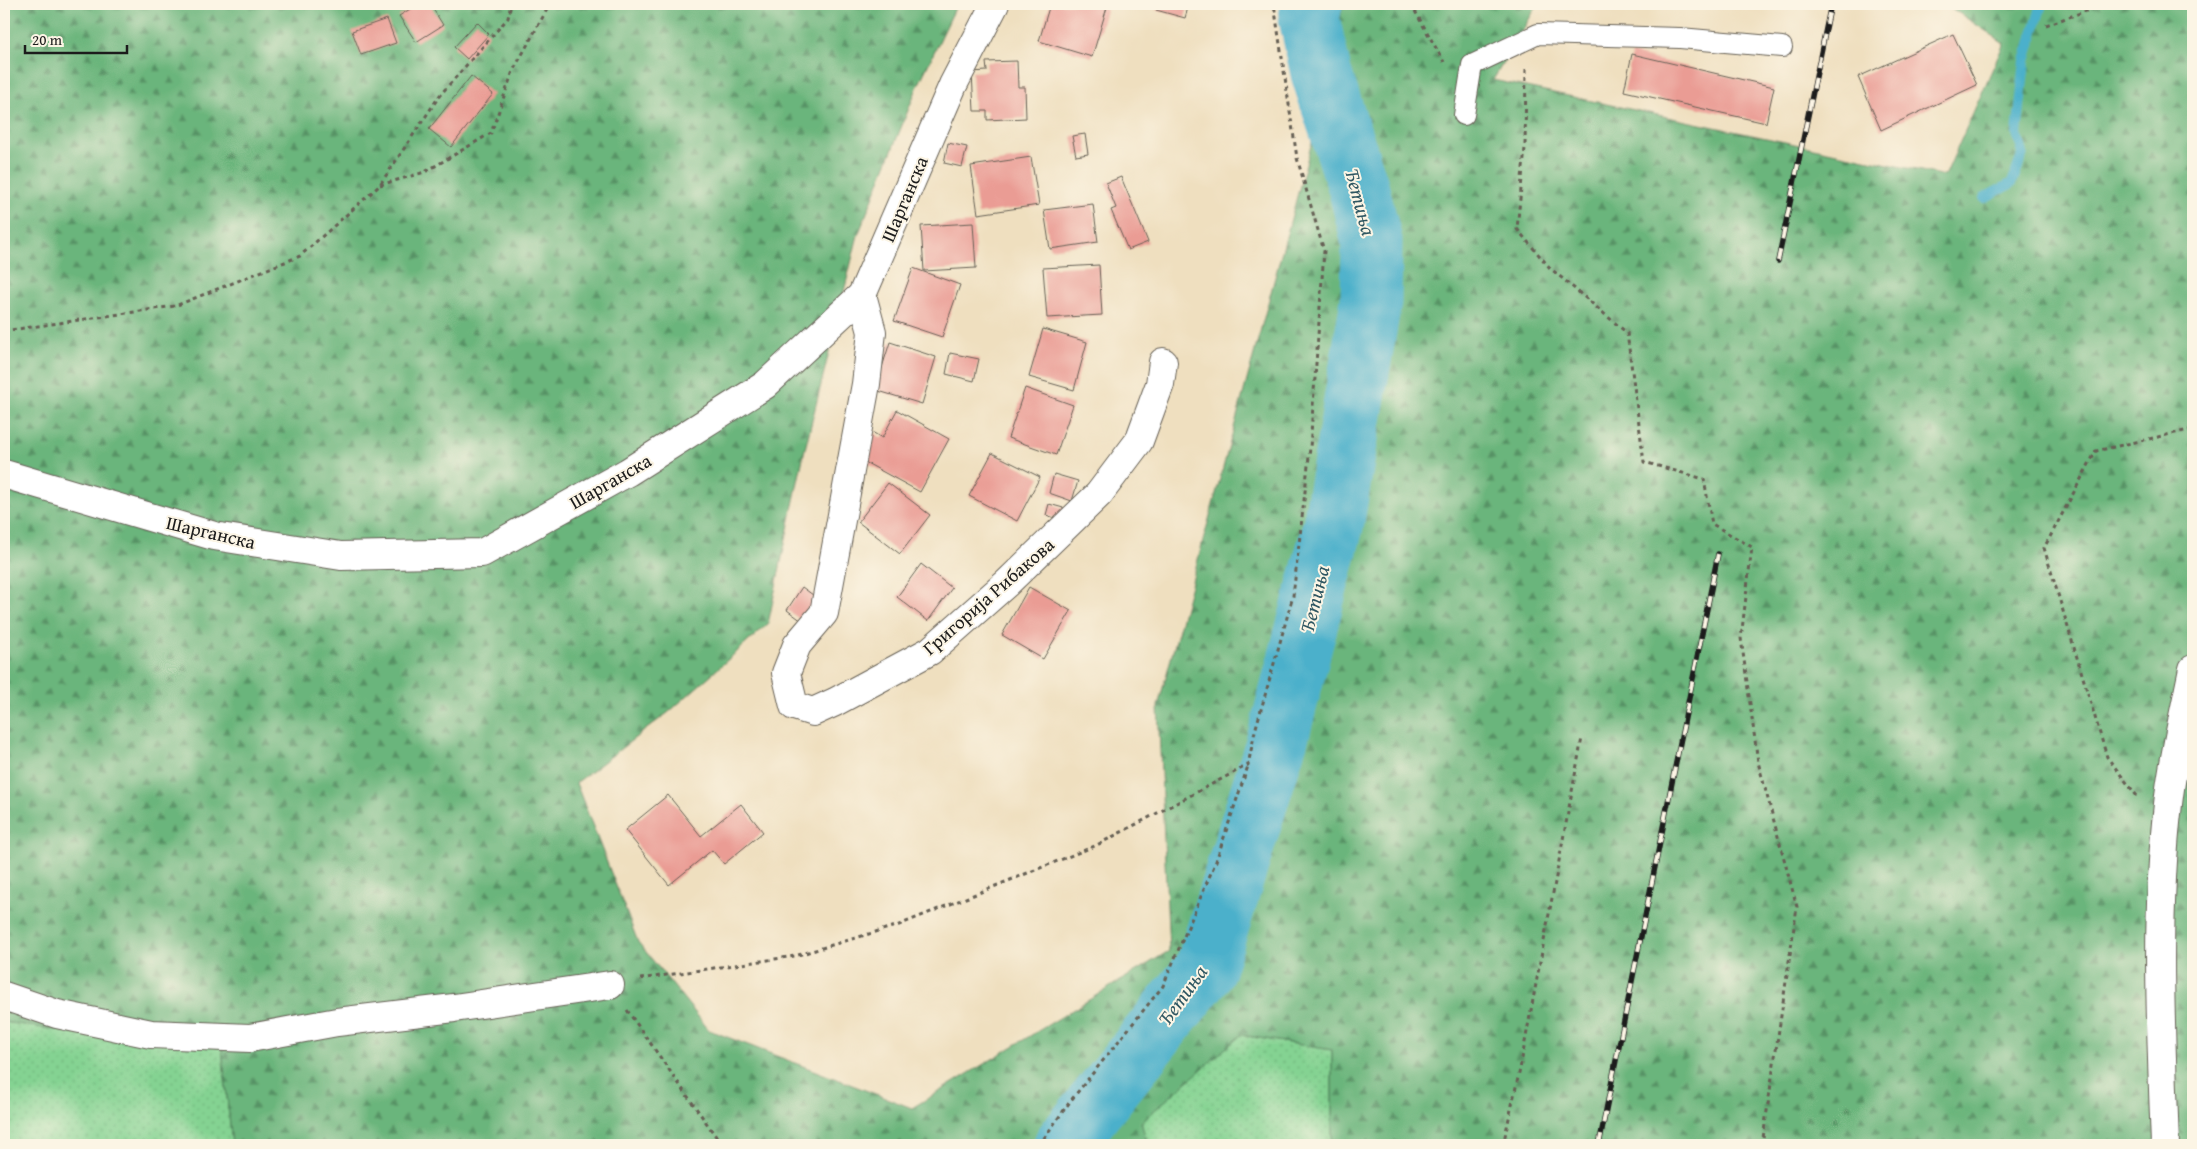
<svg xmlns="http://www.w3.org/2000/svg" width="2197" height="1149" viewBox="0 0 2197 1149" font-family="'Gentium Book Plus',serif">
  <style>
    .grass { fill: url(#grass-dots); stroke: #507857 }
    .forest { fill: url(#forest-firs); stroke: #44684c }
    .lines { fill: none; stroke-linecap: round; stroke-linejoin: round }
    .stream { stroke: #4cb0cb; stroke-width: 10 }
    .river { stroke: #4cb0cb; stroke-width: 61 }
    .building { fill: #ea9c94 }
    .service-casing { stroke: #666055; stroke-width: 22 }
    .minor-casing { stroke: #666055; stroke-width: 30 }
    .primary-casing { stroke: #666055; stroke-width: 30 }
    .path { stroke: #666055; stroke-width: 3; stroke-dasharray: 4 4; stroke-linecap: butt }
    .service { stroke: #fff; stroke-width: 20 }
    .minor { stroke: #fff; stroke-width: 28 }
    .primary { stroke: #fff; stroke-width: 28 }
    .rail-casing { stroke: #1c1c1c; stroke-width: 5.5 }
    .rail { stroke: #fcf5e5; stroke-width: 4; stroke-dasharray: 11; stroke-linecap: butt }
    .labels { text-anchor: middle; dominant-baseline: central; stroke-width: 4; stroke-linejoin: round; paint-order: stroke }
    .street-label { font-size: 19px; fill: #1c1c1c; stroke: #fcf5e5 }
    .water-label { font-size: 20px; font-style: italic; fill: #2f5762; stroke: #fcf5e5 }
  </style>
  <defs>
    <pattern id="grass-dots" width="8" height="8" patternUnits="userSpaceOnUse" patternTransform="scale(1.25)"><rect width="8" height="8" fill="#84d392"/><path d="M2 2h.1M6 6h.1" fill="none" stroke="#71b57d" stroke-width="1.8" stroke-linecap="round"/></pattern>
    <pattern id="forest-firs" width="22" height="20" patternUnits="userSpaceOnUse" patternTransform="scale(1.25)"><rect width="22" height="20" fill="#6bb57c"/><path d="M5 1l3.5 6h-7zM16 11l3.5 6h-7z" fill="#579265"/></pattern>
  </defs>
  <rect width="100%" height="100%" fill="#fcf5e5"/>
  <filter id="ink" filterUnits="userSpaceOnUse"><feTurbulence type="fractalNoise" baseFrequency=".02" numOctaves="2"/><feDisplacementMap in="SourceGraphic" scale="10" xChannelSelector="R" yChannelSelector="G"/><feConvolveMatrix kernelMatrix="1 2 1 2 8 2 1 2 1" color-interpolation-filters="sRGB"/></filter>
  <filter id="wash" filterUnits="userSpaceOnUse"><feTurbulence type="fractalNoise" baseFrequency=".0096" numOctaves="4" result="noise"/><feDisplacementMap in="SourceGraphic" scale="20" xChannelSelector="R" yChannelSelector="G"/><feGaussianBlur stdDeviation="1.12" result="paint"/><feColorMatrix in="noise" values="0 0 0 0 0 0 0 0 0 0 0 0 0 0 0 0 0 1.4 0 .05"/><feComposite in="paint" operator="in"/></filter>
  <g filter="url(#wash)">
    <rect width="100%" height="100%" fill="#efdfbf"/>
    <!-- grass -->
    <g class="grass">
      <path d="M4,1022L109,1038L221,1039L232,1145H4Z"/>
      <path d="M1240,1035L1332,1050V1145H1148L1140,1122Z"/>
    </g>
    <!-- forest -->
    <path class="forest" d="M4,4H957L917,88L858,235L804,453L768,624L669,712L576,783L638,942L709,1030L912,1108L1169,951L1158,706L1328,83L1343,4H1538L1493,80L1945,176L2004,43L1945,4H2193V1145H1332V1050L1241,1035L1141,1122L1148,1145H232L221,1039L109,1038L4,1022Z"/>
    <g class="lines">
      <!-- stream -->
      <path class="stream" d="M1984,198L2012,183L2023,153L2017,134L2025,61L2042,4"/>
      <!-- river -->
      <path class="river" d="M1064,1145L1205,969L1278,737L1333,526L1371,301L1372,242L1358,186L1321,73L1309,18L1312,4"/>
    </g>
    <g id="blocks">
      <!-- building -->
      <g class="building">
        <path d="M418,4H430L443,25L416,42L399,16Z"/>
        <path d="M1050,4H1108L1092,57L1039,41Z"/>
        <path d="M1158,4H1189L1185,18L1156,10Z"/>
        <path d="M387,19L396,43L361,55L352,31Z"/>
        <path d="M477,22L489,34L467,59L454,47Z"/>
        <path d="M1953,34L1977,85L1881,130L1858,77Z"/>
        <path d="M1632,54L1774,87L1766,123L1624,91Z"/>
        <path d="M1017,61L1018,87H1025L1026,118L987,120V111H974L972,72L987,71L986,62Z"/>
        <path d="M471,76L493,94L451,147L429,129Z"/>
        <path d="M1085,134L1088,154L1076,156L1072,136Z"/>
        <path d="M948,143L967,147L962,167L944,163Z"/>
        <path d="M1031,157L1039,205L978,214L971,166Z"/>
        <path d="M1121,177L1148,242L1128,250L1111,210L1116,208L1106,183Z"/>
        <path d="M1093,204L1098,242L1050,249L1044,210Z"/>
        <path d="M973,223L976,268L924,271L921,226Z"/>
        <path d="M1099,265L1102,315L1047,318L1043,268Z"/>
        <path d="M913,268L960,285L942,337L894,321Z"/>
        <path d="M1043,329L1087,342L1074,390L1029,377Z"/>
        <path d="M890,342L936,357L922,404L875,390Z"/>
        <path d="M950,353L979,359L974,381L946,374Z"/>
        <path d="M1025,388L1073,405L1056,455L1008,438Z"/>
        <path d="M897,410L949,439L920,492L852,455L867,429L882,438Z"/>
        <path d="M992,453L1040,477L1017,521L969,496Z"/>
        <path d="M1054,474L1078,481L1072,501L1049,493Z"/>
        <path d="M888,483L930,515L900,554L858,522Z"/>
        <path d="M1049,504L1067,509L1064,521L1046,515Z"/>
        <path d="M921,564L952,588L928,621L897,597Z"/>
        <path d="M802,587L817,598L802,621L787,610Z"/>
        <path d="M1029,587L1071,611L1043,659L1002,635Z"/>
        <path d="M668,795L701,836L741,804L763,832L724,864L712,850L669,885L625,830Z"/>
      </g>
    </g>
  </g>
  <g filter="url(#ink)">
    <use href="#blocks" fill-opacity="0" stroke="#666055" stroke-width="1"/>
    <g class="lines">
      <defs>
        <path id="service" d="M1464,115L1472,65L1538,34L1680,38L1782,47"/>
        <g id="minor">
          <path d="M862,295L872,332L866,384L824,613L797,645L786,673L794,706L813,712L835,702L930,651L1007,583L1099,494L1139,441L1160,384L1163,362"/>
          <path d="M4,474L214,536L341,556L482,553L628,472L765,385L862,295L953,85L995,4"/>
          <path d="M4,996L57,1014L151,1034L250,1038L337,1022L454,1008L610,985"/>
        </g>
        <path id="primary" d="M2165,1145C2161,1032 2155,916 2168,804C2173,758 2184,714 2193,669"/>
      </defs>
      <!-- service casing -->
      <use href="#service" class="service-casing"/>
      <!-- minor casing -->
      <use href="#minor" class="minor-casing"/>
      <!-- primary casing -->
      <use href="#primary" class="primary-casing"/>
      <!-- path -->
      <g class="path">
        <path d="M1411,4L1444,62"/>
        <path d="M2046,25L2106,4"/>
        <path d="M1526,69L1525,148L1517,229L1550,268L1627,333L1644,462L1704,479L1712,524L1752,547L1741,638L1758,762L1797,907L1762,1145"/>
        <path d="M380,185L425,172L491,133L513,71L550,4"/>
        <path d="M4,331L175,306L300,256L379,186L440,95L508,18L511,4"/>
        <path d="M2137,796L2107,757L2044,548L2096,451L2193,429"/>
        <path d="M640,979L795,956L899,925L1097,845L1248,765L1255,731L1293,596L1310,448L1324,251L1297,158L1274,4"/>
        <path d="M627,1010L722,1145"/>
        <path d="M1039,1145L1072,1099L1163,986L1216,861L1248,766"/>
        <path d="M1503,1145L1520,1069L1582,738"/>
      </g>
      <!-- service -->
      <use href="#service" class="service"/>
      <!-- minor -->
      <use href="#minor" class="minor"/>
      <!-- primary -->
      <use href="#primary" class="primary"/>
      <defs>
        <g id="rail">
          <path d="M1778,261L1831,4"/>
          <path d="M1599,1145L1718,554"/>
        </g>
      </defs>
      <!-- rail casing -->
      <use href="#rail" class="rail-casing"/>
      <!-- rail -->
      <use href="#rail" class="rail"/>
    </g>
  </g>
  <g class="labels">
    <!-- street labels -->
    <g class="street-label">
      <text transform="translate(904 199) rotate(-67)">Шарганска</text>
      <text transform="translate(610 481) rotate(-30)">Шарганска</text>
      <text transform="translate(211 532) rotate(13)">Шарганска</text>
      <text transform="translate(988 596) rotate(-41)">Григорија Рибакова</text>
    </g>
    <!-- water labels -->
    <g class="water-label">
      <text transform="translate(1361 202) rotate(75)">Ђетиња</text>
      <text transform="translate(1314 599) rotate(-76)">Ђетиња</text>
      <text transform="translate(1182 995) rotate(-54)">Ђетиња</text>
    </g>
  </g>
  <!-- margin -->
  <rect width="2197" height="1149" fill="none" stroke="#fcf5e5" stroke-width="20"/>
  <!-- scale -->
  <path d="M25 45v8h102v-8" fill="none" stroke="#1c1c1c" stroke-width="2.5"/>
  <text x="32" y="45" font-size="15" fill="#1c1c1c" stroke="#fcf5e5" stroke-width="4" paint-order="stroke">20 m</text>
</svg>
